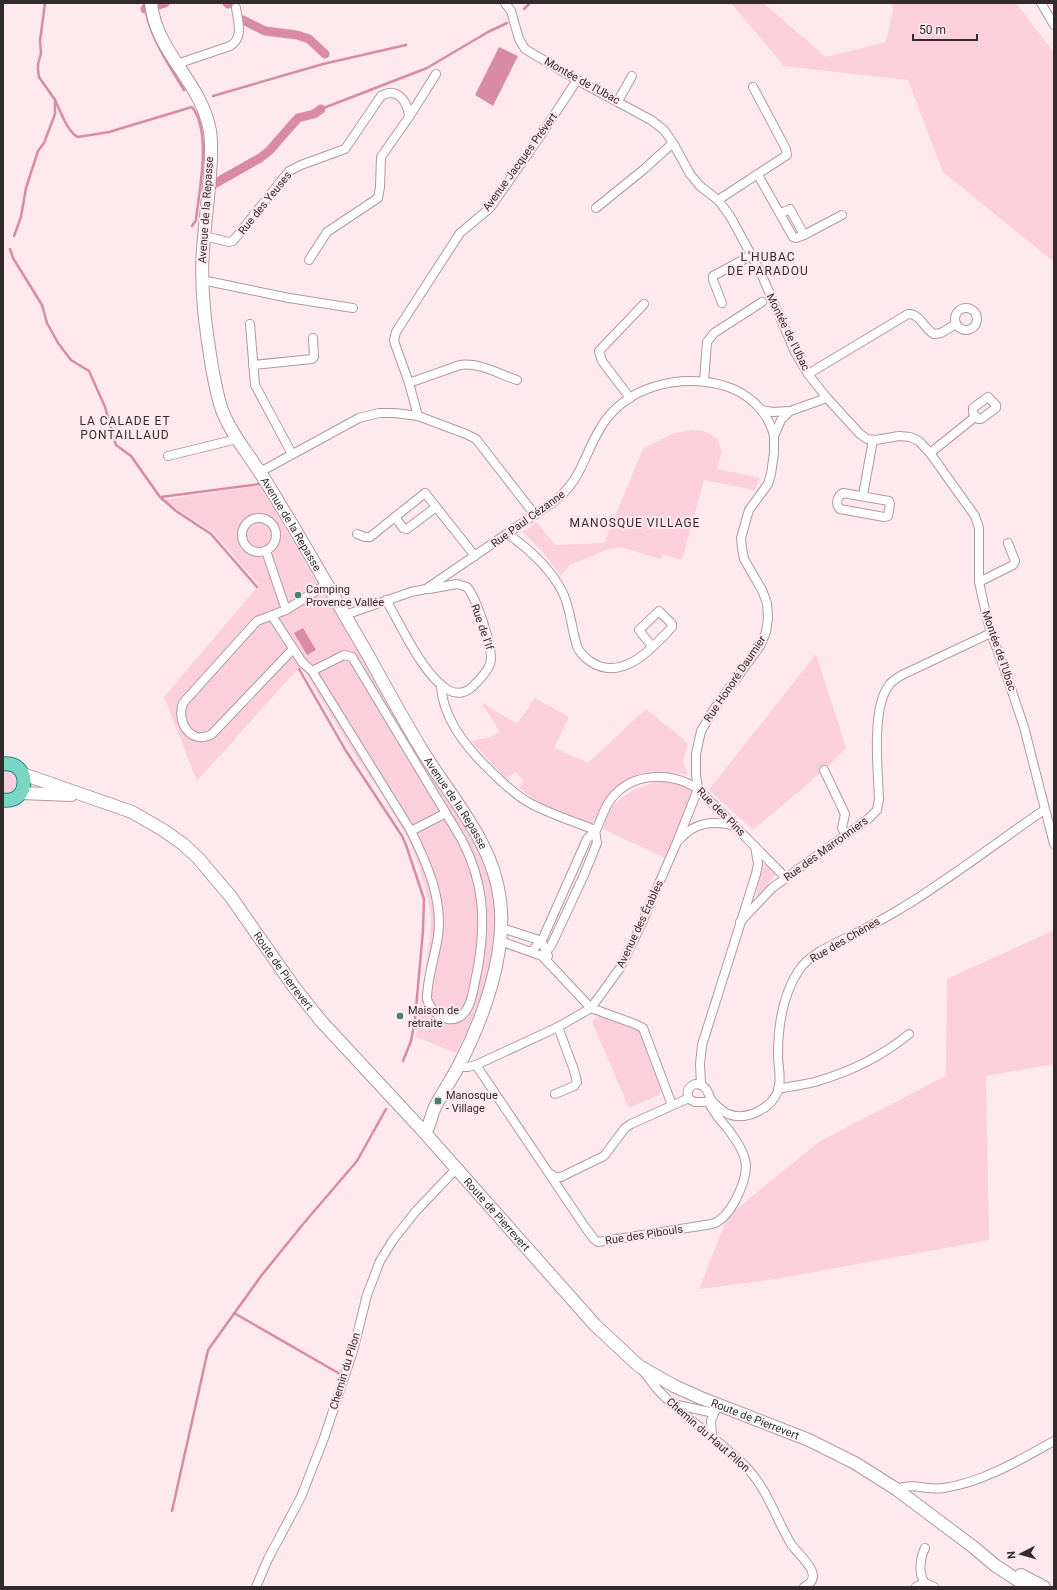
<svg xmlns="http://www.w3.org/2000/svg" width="1057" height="1590" viewBox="0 0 1057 1590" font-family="Roboto,sans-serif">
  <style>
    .green { fill: #fccfdd }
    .water { fill: #d98ba6 }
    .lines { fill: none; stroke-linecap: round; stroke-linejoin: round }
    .stream { stroke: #d98ba6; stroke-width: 2.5 }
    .canal { stroke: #d98ba6; stroke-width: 9 }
    .street-casing { stroke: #b099a0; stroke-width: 10 }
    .secondary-casing { stroke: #b099a0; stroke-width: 14 }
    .primary-casing { stroke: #278875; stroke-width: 15 }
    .street { stroke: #fff; stroke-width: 8 }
    .secondary { stroke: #fff; stroke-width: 12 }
    .primary { stroke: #79d6c4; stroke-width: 13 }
    .poi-dot { fill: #428271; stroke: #fee9ef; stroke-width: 1.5 }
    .labels { text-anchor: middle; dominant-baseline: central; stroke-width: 4; stroke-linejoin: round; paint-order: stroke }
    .street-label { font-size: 11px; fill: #332a2d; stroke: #fee9ef }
    .poi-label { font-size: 11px; fill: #332a2d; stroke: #fee9ef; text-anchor: start }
    .neighbourhood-label { font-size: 12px; letter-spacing: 1px; fill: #3a282d; stroke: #fee9ef }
  </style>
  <rect width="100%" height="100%" fill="#fee9ef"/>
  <!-- green -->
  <g class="green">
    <path d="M731,3H763L826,57L886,42L893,9L892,3H1016L1054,53V262L943,172L908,80L784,66Z"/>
    <path d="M691,430L703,431L717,438L722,451L717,469L760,478L754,490L704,480L682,560L663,554L660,559L621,547L606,550L570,565L561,576L543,552L523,532L537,522L555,545L604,543L643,449L671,434Z"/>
    <path d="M260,486L445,797C458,814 472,831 481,850C505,899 494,969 474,1017C469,1029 462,1041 456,1053L416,1037L430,936L431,916L428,898L418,864L408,838L400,825L378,788L359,762L304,671L299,669L295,672L197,781L164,697L259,585L213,532L162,500Z"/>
    <path d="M816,654L846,748L824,770L753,830L709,790Z"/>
    <path d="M535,698L569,717L554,748L588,763L646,709L688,743L683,762L688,775C636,763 616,779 592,824C565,815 541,806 519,788L524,781L516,772L506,778L471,741L490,737L500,732L481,702L517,724Z"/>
    <path d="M8,770C22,776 18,795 3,793V771Z"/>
    <path d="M667,780C677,783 689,783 692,794L665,858L603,829C608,798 639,784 667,780Z"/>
    <path d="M766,863L776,874L758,896L756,893L764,864Z"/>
    <path d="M1054,930V1064L986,1076L989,1240L776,1279L699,1289L728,1216L820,1141L946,1076L947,979Z"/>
    <path d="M599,1014L617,1020L640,1031L661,1090L659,1095L629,1108L592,1022Z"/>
  </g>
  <!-- water -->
  <g class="water">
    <path d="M499,47L518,56L493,106L475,95Z"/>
    <path d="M303,628L316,650L307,655L294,633Z"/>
  </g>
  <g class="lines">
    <!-- stream -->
    <g class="stream">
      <path d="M144,3C149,36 167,62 184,90"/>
      <path d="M524,9L530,3"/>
      <path d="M213,96L323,64L406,45"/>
      <path d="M55,100C60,110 68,133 78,137L109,132L192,107C212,132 199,191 196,220L192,226"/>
      <path d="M321,109L427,68L488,32L507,23"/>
      <path d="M14,236L21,217L26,188L38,151L44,143L55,114V100L39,77L38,70V64L41,53L40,41L45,3"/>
      <path d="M10,249L13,258L42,305L47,323L58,343L71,360L89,371L105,407L116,445L131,456L160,497L176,511L211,534L257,587"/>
      <path d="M161,497L259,484"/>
      <path d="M299,669L346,751L402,836L406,845L424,899L423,931L415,1019L411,1041L403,1061"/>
      <path d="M234,1313L340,1374"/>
      <path d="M172,1511L208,1350L261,1276L304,1223L357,1161L386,1109"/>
    </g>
    <!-- canal -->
    <g class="canal">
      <path d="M227,3L228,4"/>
      <path d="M156,6L165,3"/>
      <path d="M145,9H146"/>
      <path d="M243,20L265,31L297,35L309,39L325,54"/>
      <path d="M214,184L260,158L269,151L298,118L314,114L321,109"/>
    </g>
    <defs>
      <g id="street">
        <path d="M505,3L511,11L519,39L525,49L577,80L651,120L664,130L673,143L690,174L700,186L718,200L730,216L760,271L795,352L808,374L827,398L860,434L867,439L876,440L899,436L910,437L919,441L930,453L975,516L979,528V582L986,614L991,633L1003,665L1024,727L1054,844"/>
        <path d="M1041,3L1054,25"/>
        <path d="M177,64L230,46C244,38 238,21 236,8"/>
        <path d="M618,101L632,76"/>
        <path d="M409,117L436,74"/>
        <path d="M758,175L793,237L796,238L804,235L790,209L781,213"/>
        <path d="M718,200L787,155L786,149L753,87"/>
        <path d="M596,208L643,170L673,143"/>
        <path d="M804,235L842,215"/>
        <path d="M204,236L229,242L233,241L289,171L301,165L345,149L381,96C397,86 408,102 409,117L381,157L380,187L378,198L327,232L309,260"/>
        <path d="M202,280L289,298L353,308"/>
        <path d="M722,303L713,280V276L752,255"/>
        <circle cx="966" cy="319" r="11"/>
        <path d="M250,324L255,385L292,454"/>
        <path d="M253,365L312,359L314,357L313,338"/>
        <path d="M808,374L908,314C920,313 924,329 934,334L941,333L956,324"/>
        <path d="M704,381L707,342L714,333L762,302"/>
        <path d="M409,383L460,365C479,362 499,374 517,380"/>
        <path d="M988,397L996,405V408L981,419H978L973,413V408Z"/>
        <path d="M630,398L602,361L599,351L644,304"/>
        <path d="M761,410L773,412L790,411"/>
        <path d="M930,453L975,417"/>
        <path d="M168,456L237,439"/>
        <path d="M260,472L359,418L379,413H395L418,416"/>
        <path d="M843,493L889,501L890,504L888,516L884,517L840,509C835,505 837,496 843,493Z"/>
        <path d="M863,495L873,440"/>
        <path d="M535,515L476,439L466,434L418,416L409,383L395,344L394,340L396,332L460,233L490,208L543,132L577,80"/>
        <path d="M395,517L403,528L407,529L436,507"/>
        <circle cx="259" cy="535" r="17"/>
        <path d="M357,534L365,537H370L425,493L475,556"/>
        <path d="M508,534C529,549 550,568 562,591C571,608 571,628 577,646C580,654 585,658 591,662C622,682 652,649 672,627V624L659,611L639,630L650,644L654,645"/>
        <path d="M266,551L286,610"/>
        <path d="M979,582L1013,565L1015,561L1008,543"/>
        <path d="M386,600C402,627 423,675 448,690C457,695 466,693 473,686C479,680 487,673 490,664C495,650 476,598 467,587L457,584L429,589"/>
        <path d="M345,615L411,592L426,589L552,503C582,481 583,456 601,427C626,386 678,374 722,385C747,392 768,410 774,436"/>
        <path d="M272,616L302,662L312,671L411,831C427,864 443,899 438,936C435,957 427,978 427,999C434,1020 459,1029 469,1005C474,993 475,980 478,967C486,920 484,883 462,840L352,657L344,655L312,671"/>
        <path d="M293,649L212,734C191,746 176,722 183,703L257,621L286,610L327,584"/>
        <path d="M441,685C443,723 473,755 499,779C508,787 517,796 528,802C549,814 573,821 595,830"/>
        <path d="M824,770L845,814L842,828L846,835"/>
        <path d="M411,831L446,813"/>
        <path d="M680,839C695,822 712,821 733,825"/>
        <path d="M740,922L772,888L868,819L877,810L879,799C878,770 871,709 889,685C893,680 898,677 904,674L991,633"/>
        <path d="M502,928L539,940L543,944L548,956"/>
        <path d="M500,941L542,956L591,1008L635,1024L643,1028L672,1105"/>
        <path d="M532,951L543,938L587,839C590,836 594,833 596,830C601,820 604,808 611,799C632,772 670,771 698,789L785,877"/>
        <path d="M542,956L551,946L584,875L597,843L595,830"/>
        <path d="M476,1065L585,1227L594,1239L598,1242L712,1224C723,1221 730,1210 735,1201C752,1169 749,1156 727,1128C719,1118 715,1115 709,1103"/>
        <path d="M458,1067H468L476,1065L558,1027L591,1008L620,968L640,927L677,842L698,789L696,775V754L701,731L714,709L760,646L766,632L768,618L767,603L762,590L744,559L742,548L741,538L749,510L768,484L771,474L774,453V436L781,420L790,411L827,398"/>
        <path d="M695,1084C706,1084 708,1092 711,1100L710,1102H695L689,1099C686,1092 688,1087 695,1084Z"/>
        <path d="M701,1084L700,1064L702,1045L756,874L758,864L755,846"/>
        <path d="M778,1089C791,1086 805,1085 818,1081C852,1071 881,1057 909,1034"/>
        <path d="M555,1094L574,1086L577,1082L574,1070L558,1027"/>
        <path d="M711,1100C716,1105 721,1111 728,1114C746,1121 771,1109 778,1091C782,1079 778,1067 778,1055C778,1027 783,994 799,970C812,951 840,942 860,931C877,923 893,913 910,903C956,874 999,841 1044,810"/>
        <path d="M551,1174L555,1177H561L604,1156L625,1128L631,1124L689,1098"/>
        <path d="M643,1371C648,1377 653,1384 658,1390C685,1419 720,1440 747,1468C768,1490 776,1519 791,1544C799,1556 827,1576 804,1587"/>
        <path d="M673,1404L714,1413"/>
        <path d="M712,1437L711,1421L716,1408"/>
        <path d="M896,1489C916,1482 926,1491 944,1488C983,1482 1020,1460 1054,1441"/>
        <path d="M925,1548C920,1558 918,1574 925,1583"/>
        <path d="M256,1587L268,1559L301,1497L324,1438L353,1351L367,1295L380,1261L393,1240L416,1211L456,1169"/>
        <path d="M916,1587L925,1583L934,1587"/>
      </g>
      <g id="secondary">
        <path id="s1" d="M151,3C156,53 201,81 210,131C212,145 211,161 210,175C208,200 205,224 203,249C200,291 206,332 213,373C216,387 218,402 224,415C232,434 246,451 257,468C270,487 281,507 293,526C318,569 343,612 368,655C385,686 402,717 420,747C450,797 493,841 500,900C507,954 483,1020 458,1067C451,1080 443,1092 436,1105C431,1114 431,1124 425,1133"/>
        <path id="s2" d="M23,774L132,812L163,830L183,844L198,858L231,897L294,987L321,1021L425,1133L595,1325L639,1366L674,1386L701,1398L809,1440L855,1463L896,1489L972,1546L996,1566L1028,1587"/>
        <path d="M21,793L71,795"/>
        <path d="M1021,1575L1044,1587"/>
      </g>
      <path id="primary" d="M3,764C31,760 31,804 3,800"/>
    </defs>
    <!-- street casing -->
    <use href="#street" class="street-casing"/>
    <!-- secondary casing -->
    <use href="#secondary" class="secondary-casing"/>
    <!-- primary casing -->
    <use href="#primary" class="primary-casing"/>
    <!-- street -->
    <use href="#street" class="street"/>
    <!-- secondary -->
    <use href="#secondary" class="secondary"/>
    <!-- primary -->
    <use href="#primary" class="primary"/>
  </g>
  <!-- markers -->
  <g class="poi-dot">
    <circle cx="298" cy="595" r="4"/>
    <circle cx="400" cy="1016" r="4"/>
    <rect x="434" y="1097" width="8" height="8" rx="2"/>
  </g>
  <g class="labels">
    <!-- street labels -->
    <g class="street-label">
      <text transform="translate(582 81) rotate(29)">Montée de l'Ubac</text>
      <text transform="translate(520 162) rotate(-54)">Avenue Jacques Prévert</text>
      <text transform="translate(265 203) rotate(-51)">Rue des Yeuses</text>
      <text transform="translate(206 210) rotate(-86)">Avenue de la Repasse</text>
      <text transform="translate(788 332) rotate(64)">Montée de l'Ubac</text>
      <text transform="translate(528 519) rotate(-36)">Rue Paul Cézanne</text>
      <text stroke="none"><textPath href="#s1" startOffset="557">Avenue de la Repasse</textPath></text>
      <text transform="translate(482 627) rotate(71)">Rue de l'If</text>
      <text transform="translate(999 651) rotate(71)">Montée de l'Ubac</text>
      <text transform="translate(735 679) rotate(-56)">Rue Honoré Daumier</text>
      <text stroke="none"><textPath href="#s1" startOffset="881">Avenue de la Repasse</textPath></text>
      <text transform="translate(721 812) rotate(45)">Rue des Pins</text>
      <text transform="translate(826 849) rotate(-36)">Rue des Marronniers</text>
      <text transform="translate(640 924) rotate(-65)">Avenue des Érables</text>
      <text transform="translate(845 940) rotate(-30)">Rue des Chênes</text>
      <text stroke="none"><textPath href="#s2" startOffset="338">Route de Pierrevert</textPath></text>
      <text stroke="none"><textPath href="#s2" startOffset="662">Route de Pierrevert</textPath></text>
      <text transform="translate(644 1235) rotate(-9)">Rue des Pibouls</text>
      <text transform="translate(345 1371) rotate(-73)">Chemin du Pilon</text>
      <text stroke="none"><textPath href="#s2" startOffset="998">Route de Pierrevert</textPath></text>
      <text transform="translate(708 1435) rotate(41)">Chemin du Haut Pilon</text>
    </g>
    <!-- poi labels -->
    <g class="poi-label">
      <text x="306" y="589">Camping<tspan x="306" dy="13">Provence Vallée</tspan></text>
      <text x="408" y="1010">Maison de<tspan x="408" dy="13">retraite</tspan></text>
      <text x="446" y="1095">Manosque<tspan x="446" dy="13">- Village</tspan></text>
    </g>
    <!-- neighbourhood labels -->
    <g class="neighbourhood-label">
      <text x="768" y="257">L'HUBAC<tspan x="768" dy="14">DE PARADOU</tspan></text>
      <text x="125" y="421">LA CALADE ET<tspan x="125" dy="14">PONTAILLAUD</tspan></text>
      <text x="635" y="523">MANOSQUE VILLAGE</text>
    </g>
  </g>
  <!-- border -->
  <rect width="1057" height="1590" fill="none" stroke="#332a2d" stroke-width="8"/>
  <!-- north arrow -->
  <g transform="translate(1021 1554) rotate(264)" stroke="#fee9ef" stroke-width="3" paint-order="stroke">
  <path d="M0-3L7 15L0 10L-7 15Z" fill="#332a2d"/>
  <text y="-6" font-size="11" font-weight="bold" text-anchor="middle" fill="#332a2d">N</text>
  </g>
  <!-- scale -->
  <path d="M913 34v6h64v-6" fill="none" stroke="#332a2d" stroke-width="2"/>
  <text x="919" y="34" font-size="12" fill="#332a2d" stroke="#fee9ef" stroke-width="3" paint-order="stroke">50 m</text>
</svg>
